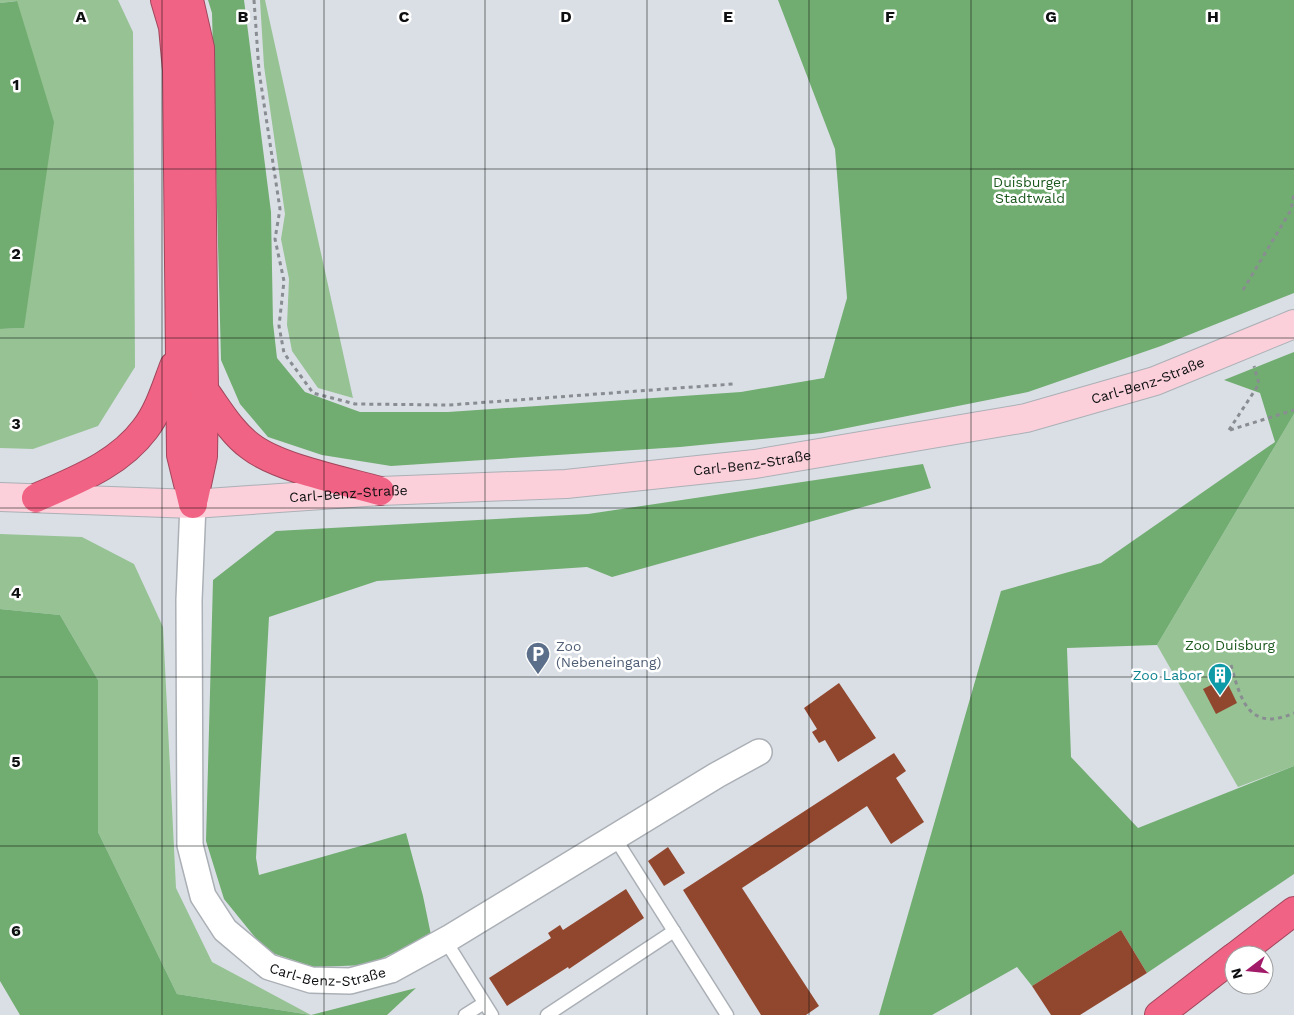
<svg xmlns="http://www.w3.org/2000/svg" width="1294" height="1015" viewBox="0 0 1294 1015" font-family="'Work Sans',sans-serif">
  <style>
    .green { fill: #96c294 }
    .forest { fill: #71ad70 }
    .building { fill: #91472e }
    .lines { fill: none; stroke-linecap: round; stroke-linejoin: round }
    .service-casing { stroke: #abb0b6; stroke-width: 15 }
    .minor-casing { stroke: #abb0b6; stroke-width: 28 }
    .secondary-casing { stroke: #abb0b6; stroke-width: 30 }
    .motorway-casing { stroke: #a1465c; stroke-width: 30 }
    .path { stroke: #898d92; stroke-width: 3; stroke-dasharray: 4 4; stroke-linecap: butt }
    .service { stroke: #fff; stroke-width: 12 }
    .minor { stroke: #fff; stroke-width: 25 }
    .secondary { stroke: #fbd0da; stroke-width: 28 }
    .motorway { stroke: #f16384; stroke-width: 28 }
    .grid { fill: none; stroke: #0d0f11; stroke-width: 1; stroke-opacity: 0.55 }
    .labels { text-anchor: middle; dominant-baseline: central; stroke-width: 5; stroke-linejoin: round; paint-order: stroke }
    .park-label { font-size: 14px; fill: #1c591e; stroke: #fff }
    .street-label { font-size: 14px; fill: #0d0f11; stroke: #fff }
    .service-label { font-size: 14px; fill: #4e5e75; stroke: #fff; text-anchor: start }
    .culture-label { font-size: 14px; fill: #0d838f; stroke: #fff; text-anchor: end }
    .grid-label { font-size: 16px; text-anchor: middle; font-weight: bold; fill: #0d0f11; stroke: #fff; stroke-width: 5; stroke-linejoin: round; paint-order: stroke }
  </style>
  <rect width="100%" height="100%" fill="#dadfe6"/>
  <!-- green -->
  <g class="green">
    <path d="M0,0H118L133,32L135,367L98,426L33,449L0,448V329L23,328L16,1L0,3Z"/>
    <path d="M260,0H265L353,398L318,388L292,351L287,325L289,279L281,239L285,214L264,66Z"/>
    <path d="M1294,414V766L1238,787L1157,645Z"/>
    <path d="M0,534L82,537L134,564L163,627L176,888L212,962L311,1015L177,994L98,832V680L60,615L0,609Z"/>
  </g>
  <!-- forest -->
  <g class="forest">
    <path d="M208,0H244L271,212L273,323L277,358L305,392L360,412H448L741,392L824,378L847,298L835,149L778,0H1294V293L1161,346L1028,392L822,433L680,447L391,466L322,455L268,437L240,404L221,360L212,13Z"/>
    <path d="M17,1L54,122L24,328L0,329V3Z"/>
    <path d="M1294,352V414L1157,645L1067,648L1071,757L1138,828L1294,766V874L1147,973L1121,930L1032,986L1017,967L932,1015H879L1001,591L1101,563L1275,442L1260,393L1224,380Z"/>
    <path d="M923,464L931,488L612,577L587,567L377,581L269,617L256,858L259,875L406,833L423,896L431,935L368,965L314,967L266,951L224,899L206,841L213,580L276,531L588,514Z"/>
    <path d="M0,609L60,615L98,680V832L177,994L311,1015L416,988L387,1015H20L0,981Z"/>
  </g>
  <!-- building -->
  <g class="building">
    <path d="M1225,678L1237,703L1216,714L1203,689Z"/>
    <path d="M839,683L876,738L838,762L825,740L819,743L812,732L817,729L804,708Z"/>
    <path d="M894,753L906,771L896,778L924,822L891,844L867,806L742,888L819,1006L806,1015H761L683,890Z"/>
    <path d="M668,847L685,873L664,886L648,861Z"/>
    <path d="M626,889L644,918L569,969L568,967L507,1006L489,978L551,938L548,933L560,925L563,930Z"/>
    <path d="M1121,930L1147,973L1080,1015H1051L1032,986Z"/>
  </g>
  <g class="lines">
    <defs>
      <g id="service">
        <path d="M615,838L727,1015"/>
        <path d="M445,940L492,1015"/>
        <path d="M465,1015L484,1003"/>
        <path d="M547,1015L674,931"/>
      </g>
      <g id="minor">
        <path id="s1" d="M193,504L189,600L190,845L203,896L225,930L269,967L311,980L350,981L391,970L451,937L717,775L759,752"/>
      </g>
      <g id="secondary">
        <path id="s2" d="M0,497L193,504L380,491L566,484L755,464L1026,418L1155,381L1294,324"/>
      </g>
      <g id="motorway">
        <path d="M165,0L173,27L177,70L181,455L193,504"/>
        <path d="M189,0L200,48L204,390L203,456L194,498"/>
        <path d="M204,390C218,409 231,432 250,446C278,468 344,481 380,491"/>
        <path d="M36,498C76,480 118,465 145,429C159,411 166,387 174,366"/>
        <path d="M1237,955L1294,911"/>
        <path d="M1159,1015L1234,957"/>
      </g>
    </defs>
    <!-- service casing -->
    <use href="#service" class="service-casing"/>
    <!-- minor casing -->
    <use href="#minor" class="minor-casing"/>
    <!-- secondary casing -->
    <use href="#secondary" class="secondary-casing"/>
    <!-- motorway casing -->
    <use href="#motorway" class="motorway-casing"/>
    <!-- path -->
    <g class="path">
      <path d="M254,0L259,71L280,209L275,239L284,281L279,326L284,353L313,393L355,404L449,405L733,384"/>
      <path d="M1243,290L1291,210L1294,192"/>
      <path d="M1229,430L1259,384L1254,366"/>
      <path d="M1230,430L1294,410"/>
      <path d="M1231,665C1241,702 1250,732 1294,713"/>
    </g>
    <!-- service -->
    <use href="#service" class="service"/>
    <!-- minor -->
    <use href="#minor" class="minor"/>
    <!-- secondary -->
    <use href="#secondary" class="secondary"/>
    <!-- motorway -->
    <use href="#motorway" class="motorway"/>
  </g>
  <!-- grid -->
  <path class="grid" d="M162,0V1015M324,0V1015M485,0V1015M647,0V1015M809,0V1015M971,0V1015M1132,0V1015M0,169H1294M0,338H1294M0,508H1294M0,677H1294M0,846H1294"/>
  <!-- icons -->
  <defs>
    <symbol id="parking-pin" viewBox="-11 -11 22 30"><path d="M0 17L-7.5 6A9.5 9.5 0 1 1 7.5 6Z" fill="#5c6f8a" stroke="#fff"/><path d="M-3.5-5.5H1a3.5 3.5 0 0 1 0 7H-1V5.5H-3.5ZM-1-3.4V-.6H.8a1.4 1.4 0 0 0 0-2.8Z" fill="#fff"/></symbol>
    <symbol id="building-pin" viewBox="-11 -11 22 30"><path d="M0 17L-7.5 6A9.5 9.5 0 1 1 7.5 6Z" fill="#0f9aa8" stroke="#fff"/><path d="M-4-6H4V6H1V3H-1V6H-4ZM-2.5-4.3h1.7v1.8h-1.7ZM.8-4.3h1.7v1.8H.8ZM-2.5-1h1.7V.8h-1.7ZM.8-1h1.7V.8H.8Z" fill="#fff"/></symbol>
  </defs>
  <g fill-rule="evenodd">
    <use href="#parking-pin" x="524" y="640" width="28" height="38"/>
    <use href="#building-pin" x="1206" y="661" width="28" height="38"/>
  </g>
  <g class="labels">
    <!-- park labels -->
    <g class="park-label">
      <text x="1030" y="182">Duisburger<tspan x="1030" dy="16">Stadtwald</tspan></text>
      <text x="1230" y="645">Zoo Duisburg</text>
    </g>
    <!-- street labels -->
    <g class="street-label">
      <text stroke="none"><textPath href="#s2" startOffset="1159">Carl-Benz-Straße</textPath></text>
      <text stroke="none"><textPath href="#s2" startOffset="754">Carl-Benz-Straße</textPath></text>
      <text stroke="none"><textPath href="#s2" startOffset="349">Carl-Benz-Straße</textPath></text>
      <text stroke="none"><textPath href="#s1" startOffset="552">Carl-Benz-Straße</textPath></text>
    </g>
    <!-- service labels -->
    <g class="service-label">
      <text x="556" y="646">Zoo<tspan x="556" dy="16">(Nebeneingang)</tspan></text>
    </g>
    <!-- culture labels -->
    <g class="culture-label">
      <text x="1202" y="675">Zoo Labor</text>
    </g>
  </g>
  <g class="grid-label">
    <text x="81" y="22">A</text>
    <text x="243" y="22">B</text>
    <text x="404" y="22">C</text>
    <text x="566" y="22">D</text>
    <text x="728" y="22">E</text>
    <text x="890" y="22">F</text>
    <text x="1051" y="22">G</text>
    <text x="1213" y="22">H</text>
    <text x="16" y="90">1</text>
    <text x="16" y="259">2</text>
    <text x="16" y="429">3</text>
    <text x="16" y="598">4</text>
    <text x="16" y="767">5</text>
    <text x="16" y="936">6</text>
  </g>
  <!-- north arrow -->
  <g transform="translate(1249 970) rotate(254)"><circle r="24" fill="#ffffff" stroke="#9e9fa0"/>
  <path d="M0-4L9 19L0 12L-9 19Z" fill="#a11b69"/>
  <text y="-8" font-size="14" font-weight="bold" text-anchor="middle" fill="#0d0f11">N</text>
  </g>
</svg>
